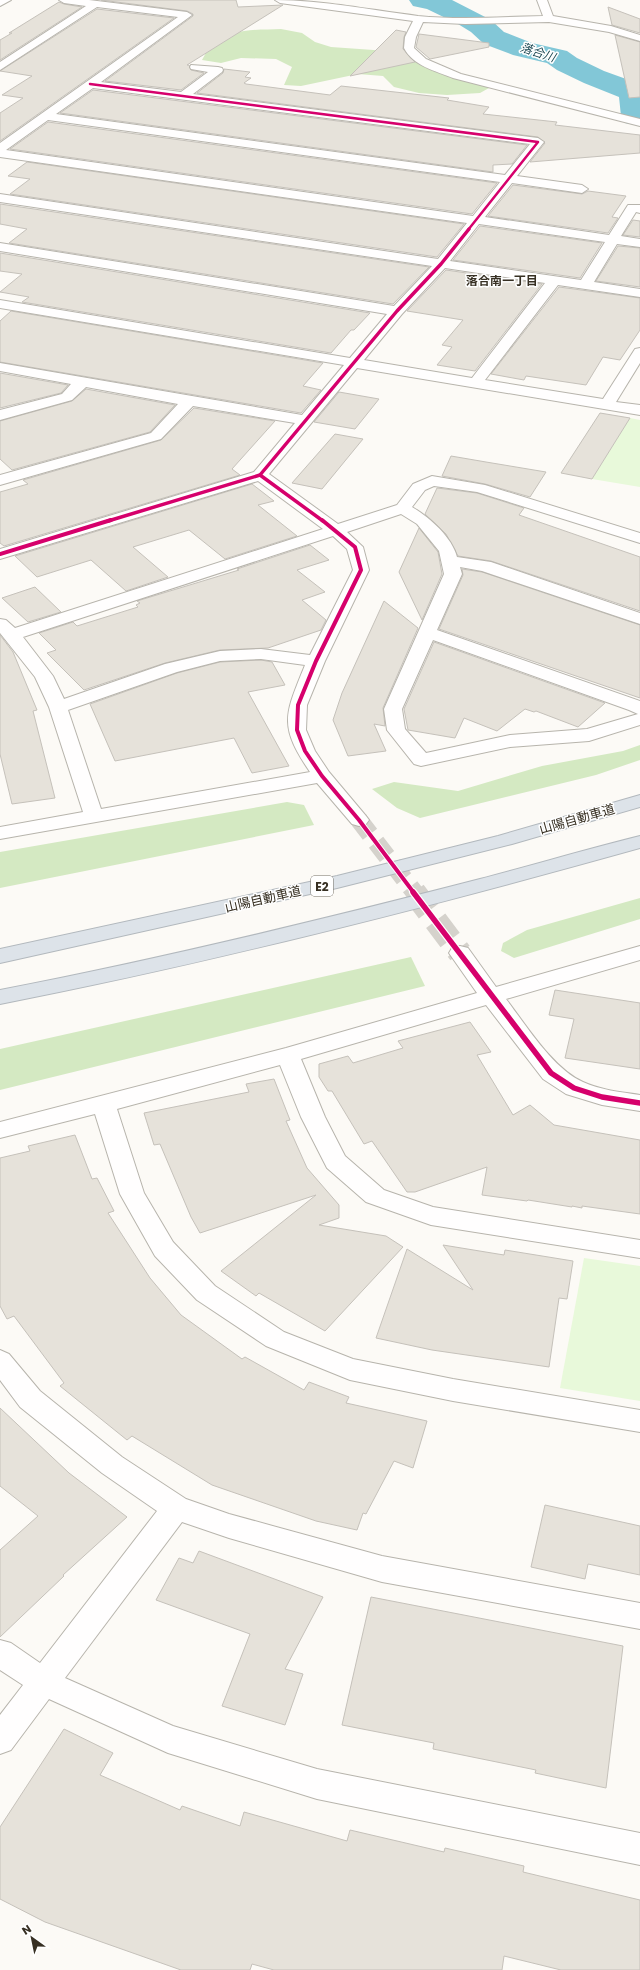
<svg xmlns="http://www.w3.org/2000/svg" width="640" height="1970" viewBox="0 0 640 1970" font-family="Poppins,'Noto Sans JP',sans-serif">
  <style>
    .green { fill: #e8f9da }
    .forest { fill: #d4e9c2 }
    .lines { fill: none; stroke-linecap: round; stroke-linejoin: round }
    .river { fill: #82c7d7; fill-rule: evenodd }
    .building { fill: #e6e2da; stroke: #c5c1ba }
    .street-tunnel-far1 { stroke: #d5d2cc; stroke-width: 18; stroke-dasharray: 18 10; stroke-linecap: butt }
    .street-tunnel { stroke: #d5d2cc; stroke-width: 24; stroke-dasharray: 24 12; stroke-linecap: butt }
    .street-casing { stroke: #b7b4ac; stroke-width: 2 }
    .highway-casing { stroke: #b2b8bd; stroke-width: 2 }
    .street { fill: #fffefe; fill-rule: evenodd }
    .highway { fill: #dde3e9; fill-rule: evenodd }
    .cycleway-far3-casing { stroke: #fff; stroke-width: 4 }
    .cycleway-far2-casing { stroke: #fff; stroke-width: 5 }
    .cycleway-far1-casing { stroke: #fff; stroke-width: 6 }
    .cycleway-casing { stroke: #fff; stroke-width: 8 }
    .cycleway-far3 { stroke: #d6006c; stroke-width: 2.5 }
    .cycleway-far2 { stroke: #d6006c; stroke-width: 3.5 }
    .cycleway-far1 { stroke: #d6006c; stroke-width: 4 }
    .cycleway { stroke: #d6006c; stroke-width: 5.5 }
    .labels { text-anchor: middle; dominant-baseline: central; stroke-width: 3; stroke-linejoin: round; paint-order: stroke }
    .far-water-label { font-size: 12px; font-style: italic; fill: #184550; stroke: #fff }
    .far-neighbourhood-label { font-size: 12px; font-weight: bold; fill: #373023; stroke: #fff }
    .shield { fill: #fff; stroke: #736e65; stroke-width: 1 }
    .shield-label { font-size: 12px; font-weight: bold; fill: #373023 }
    .street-label { font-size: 13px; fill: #373023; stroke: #fff }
  </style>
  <rect width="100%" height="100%" fill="#fcfaf6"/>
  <!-- green -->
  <g class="green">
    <path d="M630,418L640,420V487L592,479Z"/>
    <path d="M584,1258L640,1266V1401L560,1388Z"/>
  </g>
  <!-- forest -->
  <g class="forest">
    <path d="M281,29L302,33L315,42L331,47L402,52L429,68L478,83L489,88L480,93L447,95L419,93L394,87L383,76L358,74L301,86L284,85L292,67L276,59L241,58L221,63L202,60C205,55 208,48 213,44C230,28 258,30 281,29Z"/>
    <path d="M640,745V760L596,775L420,818L397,808L372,789L394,782L458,791L542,766L623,751Z"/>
    <path d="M287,802L304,805L314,825L0,888V852Z"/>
    <path d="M640,898V919L514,958L501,951L503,943L527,930Z"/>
    <path d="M411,957L425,986L0,1090V1049Z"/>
  </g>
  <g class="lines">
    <!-- river -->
    <path class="river" d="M409,0H452L491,20L504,32L532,43L567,51L577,58L604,71L640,84V124L636,125L625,123L621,116L619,97L584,83L557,70L547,63L513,55L484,44L471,32L458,24L427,9L413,6Z"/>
  </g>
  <!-- building -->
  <g class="building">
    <path d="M101,0H236L238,7L283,5L187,65H189L191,70L204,73L181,90L105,81L193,16V14L187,11Z"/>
    <path d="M59,2L64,4L82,7L0,60V40L12,33H9Z"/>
    <path d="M608,7L640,19V33L612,25Z"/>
    <path d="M97,9L174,18L0,141V113L23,98L2,95L32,76L0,71Z"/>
    <path d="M396,30L406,32L404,37L403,49L415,62L350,76Z"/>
    <path d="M419,34L489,43V47L430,59L416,47Z"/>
    <path d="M615,35L640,42V97L629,98Z"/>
    <path d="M224,69L250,72L245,77L251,78L244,83L246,84L330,95L341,86L449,98L447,100L489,107L483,114L557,122L555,125L640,135V153L530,162L545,143L538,137L197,93L223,73Z"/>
    <path d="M93,90L527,145L512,164L493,165V172L60,113Z"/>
    <path d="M48,122L497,183L472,214L10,149Z"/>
    <path d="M27,162L464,224L437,257L10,194L30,179L8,176Z"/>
    <path d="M513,185L582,194L588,191L626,196L612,217L618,218L608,233L488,216Z"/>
    <path d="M0,204L429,267L393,304L9,243L27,229L0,224Z"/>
    <path d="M633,220L640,221V237L623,235Z"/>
    <path d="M480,226L602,243L580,278L453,260Z"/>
    <path d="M618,246L640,248V287L596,281Z"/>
    <path d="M0,253L370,313L354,330H351L331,353L22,302L29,297L0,292L22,274L0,271Z"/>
    <path d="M446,270L542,284L475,371L437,365L452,347L442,345L463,320L407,311Z"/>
    <path d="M559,287L640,298V330L620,360L603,357L586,385L526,376L524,380L491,374Z"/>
    <path d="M11,311L323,363L303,386L321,390L301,413L0,362V321Z"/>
    <path d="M0,373L68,385L61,393L0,408Z"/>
    <path d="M86,389L175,405L150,432L12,470L0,459V421L72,401Z"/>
    <path d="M339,392L379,399L355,429L314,422Z"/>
    <path d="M194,408L275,421L232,469L240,475L4,546L0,543V492L28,484L23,480L161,440Z"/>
    <path d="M600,413L630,418L592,479L561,473Z"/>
    <path d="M335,434L363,439L322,489L292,483Z"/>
    <path d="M451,456L486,462L546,472L530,497L485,484L442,476Z"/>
    <path d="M252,484L274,501L258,505L297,536L225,559L189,530L133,547L168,577L126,591L91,560L37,577L15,556Z"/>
    <path d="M437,488L477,493L524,508L519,515L640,557V611L491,561L458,556L446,534L425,514Z"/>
    <path d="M419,528L438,552L442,574L422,620L399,572Z"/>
    <path d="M310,545L329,560L297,570L325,592L302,600L326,620L321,630L268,648L220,650L165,663L84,690L47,653L56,650L39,633L73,622L77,626L138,607L136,605L140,603L137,601L239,570L237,569Z"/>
    <path d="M462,569L482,572L640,625V698L439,629L463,575Z"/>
    <path d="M35,587L61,612L28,622L2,598Z"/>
    <path d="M384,601L418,628L383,708L385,726L374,724L386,751L348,756L333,720L342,693Z"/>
    <path d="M0,635L13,652L37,710L33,711L55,798L12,804L0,754Z"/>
    <path d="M434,642L605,703L578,727L536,711L534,712L525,709L497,731L464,718L455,738L408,730L404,709Z"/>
    <path d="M261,660L272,662L285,685L248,692L289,766L252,773L234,738L115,761L90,704L177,673L220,662Z"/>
    <path d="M555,990L640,1003V1069L565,1058L574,1019L549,1015Z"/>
    <path d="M470,1022L491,1052L477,1055L513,1115L530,1105L554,1125L640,1140V1214L582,1206V1208L572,1206V1207L528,1200L527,1201L482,1195L487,1167L415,1192H407L372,1141L364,1144L332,1091H328L319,1077V1064L348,1056L353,1063L403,1048L398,1041Z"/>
    <path d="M274,1079L290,1120L286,1121L307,1168L339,1205V1218L319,1225L386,1236L403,1247L325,1331L259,1293L256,1296L221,1271L316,1195L200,1233L191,1217L160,1144L154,1145L144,1113L249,1092L246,1084Z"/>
    <path d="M75,1135L92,1179L97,1178L114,1211L108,1213L150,1278L181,1315L242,1359L245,1357L304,1390L309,1382L349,1397L346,1403L427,1421L413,1468L394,1461L366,1514L363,1513L357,1530L316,1521L212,1485L132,1436L127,1440L60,1386L64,1383L14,1316L7,1319L0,1306V1158L30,1151L28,1146Z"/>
    <path d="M443,1245L504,1255L505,1250L573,1261L567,1299L559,1298L549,1367L432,1350L376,1338L407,1249L473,1290Z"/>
    <path d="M0,1408L69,1473L127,1517L63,1575L64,1576L0,1637V1550L38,1516L0,1486Z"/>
    <path d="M545,1505L640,1526V1575L588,1564L585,1579L531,1567Z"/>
    <path d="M199,1551L323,1597L285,1669L303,1674L285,1725L222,1706L250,1634L156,1600L179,1558L193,1563Z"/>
    <path d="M371,1597L623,1646L606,1788L535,1773L536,1770L433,1749L434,1743L342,1725Z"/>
    <path d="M64,1729L113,1753L100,1775L180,1810L182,1806L240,1826L244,1812L347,1841L350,1830L444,1852L445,1848L524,1866L523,1872L640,1900V1970H561L504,1956L502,1970H274L252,1964L250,1970H181L45,1922L0,1899V1827Z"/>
  </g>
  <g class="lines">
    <!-- street-tunnel-far1 -->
    <path class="street-tunnel-far1" d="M359,820L415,893"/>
    <!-- street-tunnel -->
    <path class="street-tunnel" d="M414,892L460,953"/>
    <defs>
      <g id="street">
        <path d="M0,0H11L0,6Z"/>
        <path d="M59,0H89L187,12L192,15L101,82L181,92L208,72L191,69L190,67L191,65L218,67L222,68L223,70L222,72L193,94L538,138L544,142L517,176L582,185L588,189L582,193L512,183L485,217L609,235L628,205H640V213L636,212L621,236L640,239V247L617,244L594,282L640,289V297L558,285L485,380L603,399L635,349L640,348V363L616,402L640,405V415L357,368L269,474L338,524L397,505L413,484L432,476L485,485L640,533V543L477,492L434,486L425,490L412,507C429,517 452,537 457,557L491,562L640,613V624L482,571L460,567L462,574L437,630L640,701V725L589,741L510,747L421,766L414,764L387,730L384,709L444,574L439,551L417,524L401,514L347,532L363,547L369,570L325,661L307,705L306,730L315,751L329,772L366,816L369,820L366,824L359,826L352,824L317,783L0,839V827L83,812L49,707L35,677L0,633V619L6,620L15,628L323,529L258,481L0,559V549L254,472L295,423L193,406L161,439L0,485V475L151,433L178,404L86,387L72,400L0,420V410L62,394L71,384L0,371V363L302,415L344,365L0,308V300L350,358L387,314L0,251V243L394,306L432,266L0,202V194L438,259L467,223L0,157V143L178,17L97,7L0,70V62L86,6L64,3ZM93,88L530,144L505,175L56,114ZM48,120L500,182L473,216L6,150ZM479,224L605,242L581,280L450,261ZM445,268L545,283L472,378L364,360L402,314ZM333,536L347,549L353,570L310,655L261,649L220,651L165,664L64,699L53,676L23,637ZM433,640L629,710L638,714L587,729L510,735L426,753L405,729L402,709ZM261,659L305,665C285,715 278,725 310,772L101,809L68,710L177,672L220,661Z"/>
        <path d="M275,0C323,0 370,10 418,16C459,20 501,17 543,16L537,0H547L553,16L611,26L640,35V41L609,32L549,22L465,24L423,22L416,37L414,48L426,59L461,74L640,119V126L453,78C436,71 413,66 404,48L405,37L413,21L280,3Z"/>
        <path d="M460,946L468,948L496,987L640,946V960L506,999C526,1025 553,1069 583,1082C600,1090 621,1092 640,1095V1111L602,1105L566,1094L543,1079L486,1005L301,1059L325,1117L345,1156L384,1190L433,1207L640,1240V1258L431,1225L366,1202L327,1168L301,1117L280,1065L117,1109L144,1193L173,1242L215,1286L284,1332L353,1359L453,1379L640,1410V1432L453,1401L350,1380L266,1346L197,1300L155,1256L120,1194L95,1114L0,1138V1122L286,1048L477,993L449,953L452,948Z"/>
        <path d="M0,1350L9,1354L40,1391L122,1457L186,1499L229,1514L382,1556L640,1603V1629L382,1582L229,1538L182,1522L65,1678L173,1726L317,1769L640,1833V1865L317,1799L168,1753L49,1699L11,1750L0,1754V1715L23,1685L0,1670V1640L11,1643L40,1663L157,1511L102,1473L20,1407L0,1380Z"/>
      </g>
      <g id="highway">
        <path d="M640,795V807L512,844L337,888L0,963V949L337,876L498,836Z"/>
        <path d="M640,836V848C429,907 215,962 0,1004V990C161,959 321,920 480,879C534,865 587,849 640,836Z"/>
      </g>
    </defs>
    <!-- street casing -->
    <use href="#street" class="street-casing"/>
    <!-- highway casing -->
    <use href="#highway" class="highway-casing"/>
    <!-- street -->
    <use href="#street" class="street"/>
    <!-- highway -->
    <use href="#highway" class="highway"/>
    <defs>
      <path id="cycleway-far3" d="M90,84L538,142L468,230"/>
      <g id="cycleway-far2">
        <path d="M260,475L323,521"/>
        <path d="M108,521L260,475L397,311L441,264L469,229"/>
      </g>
      <g id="cycleway-far1">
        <path d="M322,520L355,547L361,570L316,661L298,705L297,730L305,751L322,776L359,820L414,893"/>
        <path d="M0,554L111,520"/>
      </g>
      <path id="cycleway" d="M413,892L551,1073L574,1088L602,1097L640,1103"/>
    </defs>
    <!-- cycleway-far3 casing -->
    <use href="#cycleway-far3" class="cycleway-far3-casing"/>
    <!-- cycleway-far2 casing -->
    <use href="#cycleway-far2" class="cycleway-far2-casing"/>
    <!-- cycleway-far1 casing -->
    <use href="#cycleway-far1" class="cycleway-far1-casing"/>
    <!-- cycleway casing -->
    <use href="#cycleway" class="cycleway-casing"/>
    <!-- cycleway-far3 -->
    <use href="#cycleway-far3" class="cycleway-far3"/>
    <!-- cycleway-far2 -->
    <use href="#cycleway-far2" class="cycleway-far2"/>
    <!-- cycleway-far1 -->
    <use href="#cycleway-far1" class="cycleway-far1"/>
    <!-- cycleway -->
    <use href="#cycleway" class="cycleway"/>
  </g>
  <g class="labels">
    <!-- far-water labels -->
    <g class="far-water-label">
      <text transform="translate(538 52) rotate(18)">落合川</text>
    </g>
    <!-- far-neighbourhood labels -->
    <g class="far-neighbourhood-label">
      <text x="502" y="280">落合南一丁目</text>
    </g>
    <!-- shield labels -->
    <rect class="shield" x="311" y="876" width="22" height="20" rx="3"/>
    <g class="shield-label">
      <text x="322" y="886">E2</text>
    </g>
    <!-- street labels -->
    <g class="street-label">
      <text transform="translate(577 819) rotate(-16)">山陽自動車道</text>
      <text transform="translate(263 899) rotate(-13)">山陽自動車道</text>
    </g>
  </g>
  <!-- north arrow -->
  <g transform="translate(32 1938) rotate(327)" stroke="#ffffff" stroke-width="3" paint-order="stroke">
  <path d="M0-3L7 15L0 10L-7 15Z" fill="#373023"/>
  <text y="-6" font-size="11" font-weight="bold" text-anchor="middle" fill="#373023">N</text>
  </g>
</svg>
